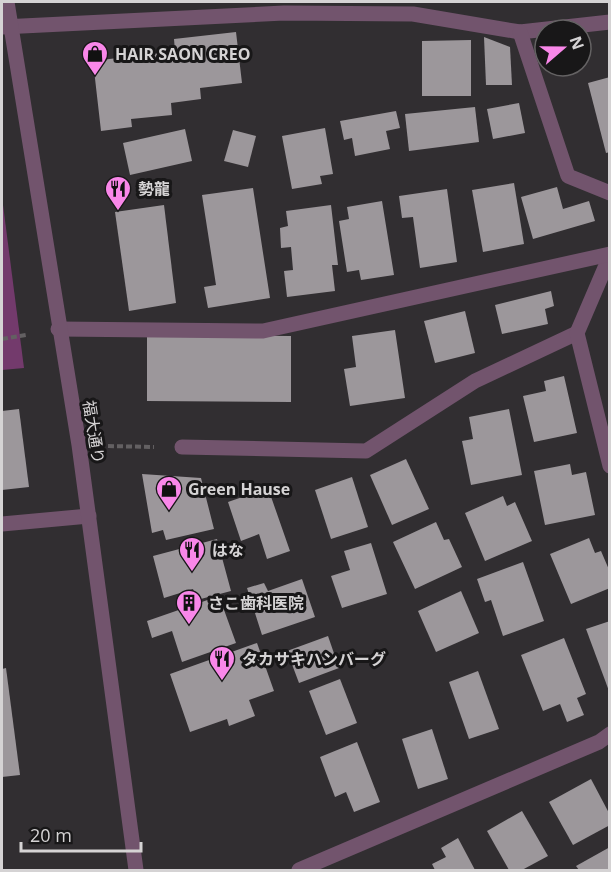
<svg xmlns="http://www.w3.org/2000/svg" width="611" height="872" viewBox="0 0 611 872" font-family="'Open Sans','Noto Sans JP',sans-serif">
  <style>
    .green { fill: #733a6c }
    .building { fill: #9c979b }
    .lines { fill: none; stroke-linecap: round; stroke-linejoin: round }
    .path { stroke: #636062; stroke-width: 4; stroke-dasharray: 6 3; stroke-linecap: butt }
    .service { stroke: #72546d; stroke-width: 15 }
    .minor { stroke: #72546d; stroke-width: 15 }
    .tertiary { stroke: #72546d; stroke-width: 15 }
    .labels { text-anchor: middle; dominant-baseline: central; stroke-width: 6; stroke-linejoin: round; paint-order: stroke }
    .poi-label { font-size: 16px; font-weight: bold; fill: #d5d3d4; stroke: #181718; text-anchor: start }
    .street-label { font-size: 16px; fill: #d5d3d4; stroke: #181718 }
  </style>
  <rect width="100%" height="100%" fill="#312e31"/>
  <!-- green -->
  <path class="green" d="M2,197L24,368L2,370Z"/>
  <!-- building -->
  <g class="building">
    <path d="M236,32L242,83L200,88L201,99L171,103L172,115L131,119L132,127L101,131L93,61L175,51L174,39Z"/>
    <path d="M484,37L510,47L512,85H486Z"/>
    <path d="M471,40V96H422V41Z"/>
    <path d="M610,77V152L606,153L588,83Z"/>
    <path d="M519,103L525,133L493,139L487,109Z"/>
    <path d="M475,107L479,142L409,151L405,114Z"/>
    <path d="M396,111L400,128L386,131L390,149L355,156L352,138L344,140L340,121Z"/>
    <path d="M325,128L333,174L320,176L322,184L292,189L282,136Z"/>
    <path d="M185,129L192,161L130,175L123,143Z"/>
    <path d="M233,130L256,136L248,167L224,161Z"/>
    <path d="M514,183L524,244L483,252L472,190Z"/>
    <path d="M557,187L563,209L589,201L595,221L533,239L521,197Z"/>
    <path d="M253,188L270,298L208,308L204,287L216,285L202,195Z"/>
    <path d="M447,189L457,262L420,268L413,217L402,218L399,196Z"/>
    <path d="M382,201L394,275L361,280L359,270L347,272L339,221L349,219L347,207Z"/>
    <path d="M164,205L176,303L129,311L115,212Z"/>
    <path d="M331,205L338,265H332L335,291L287,297L284,271L293,270L291,247L281,248L280,228L288,226L286,211Z"/>
    <path d="M551,291L554,306L545,309L548,324L502,334L495,305Z"/>
    <path d="M465,311L475,353L435,363L424,321Z"/>
    <path d="M395,330L405,398L350,406L344,369L356,367L352,336Z"/>
    <path d="M147,335L291,336V402L147,401Z"/>
    <path d="M564,376L577,433L534,442L523,396L546,391L544,381Z"/>
    <path d="M19,409L29,487L2,490V411Z"/>
    <path d="M509,409L522,475L471,485L462,441L473,439L469,417Z"/>
    <path d="M406,459L429,509L392,525L370,475Z"/>
    <path d="M570,464L572,475L586,472L595,515L545,525L534,471Z"/>
    <path d="M142,474L201,478L214,529L166,540L163,530L152,533Z"/>
    <path d="M352,477L368,527L331,539L315,490Z"/>
    <path d="M268,488L290,551L267,559L259,534L241,541L228,502Z"/>
    <path d="M503,496L507,506L515,502L532,541L485,561L465,513Z"/>
    <path d="M436,522L444,540L449,539L462,567L415,589L393,542Z"/>
    <path d="M589,538L595,553L601,551L610,572V588L571,604L550,554Z"/>
    <path d="M217,539L231,591L197,600L193,589L164,598L153,556Z"/>
    <path d="M371,543L387,594L342,608L331,576L350,570L344,551Z"/>
    <path d="M523,562L544,621L503,636L491,600L485,602L477,579Z"/>
    <path d="M302,579L315,617L262,635L247,588L264,583L268,591Z"/>
    <path d="M461,591L479,633L436,652L418,611Z"/>
    <path d="M219,596L236,643L182,662L172,631L152,638L147,621Z"/>
    <path d="M610,621V691H609L586,629Z"/>
    <path d="M328,636L339,668L299,683L287,651Z"/>
    <path d="M564,638L586,694L577,698L584,715L567,722L560,704L543,711L521,655Z"/>
    <path d="M257,643L274,691L249,700L255,716L229,726L227,719L190,732L170,674Z"/>
    <path d="M6,668L20,775L2,777V669Z"/>
    <path d="M478,671L499,729L469,739L449,682Z"/>
    <path d="M340,679L357,723L326,735L309,691Z"/>
    <path d="M432,729L448,779L418,789L402,739Z"/>
    <path d="M357,742L380,802L354,812L346,792L335,797L320,757Z"/>
    <path d="M591,779L610,815V825L573,845L549,802Z"/>
    <path d="M522,811L548,856L522,870H509L487,831Z"/>
    <path d="M458,838L475,870H435L432,864L446,857L441,848Z"/>
    <path d="M610,847V870H579L576,866Z"/>
  </g>
  <g class="lines">
    <!-- path -->
    <g class="path">
      <path d="M2,339L26,335"/>
      <path d="M108,446L154,447"/>
    </g>
    <!-- service -->
    <path class="service" d="M182,447L366,451L475,381L577,333"/>
    <!-- minor -->
    <g class="minor">
      <path d="M2,27L284,13L413,14L520,32L610,22"/>
      <path d="M520,32L568,176L610,193"/>
      <path d="M610,256L577,333L610,466"/>
      <path d="M58,329L263,331L610,254"/>
      <path d="M2,524L89,516"/>
      <path d="M299,870L599,742L610,734"/>
    </g>
    <!-- tertiary -->
    <path class="tertiary" d="M7,2L79,445L136,870"/>
  </g>
  <!-- icons -->
  <defs>
    <symbol id="shop-pin" viewBox="-11 -11 22 30"><path d="M0 17L-7.5 6A9.5 9.5 0 1 1 7.5 6Z" fill="#f987e9" stroke="#181718"/><path d="M-5-2.5h2.3a2.7 3.5 0 0 1 5.4 0H5L5.5 6h-11ZM-1.5-2.5h3a1.5 2.3 0 0 0-3 0Z" fill="#111"/></symbol>
    <symbol id="restaurant-pin" viewBox="-11 -11 22 30"><path d="M0 17L-7.5 6A9.5 9.5 0 1 1 7.5 6Z" fill="#f987e9" stroke="#181718"/><path d="M-5-6h1v4h1v-4h1v4h1v-4h1v5L-1.5 .5V6h-2V.5L-5-1ZM5-6V6H3V1.5H1.5Q1.5-4 5-6Z" fill="#111"/></symbol>
    <symbol id="building-pin" viewBox="-11 -11 22 30"><path d="M0 17L-7.5 6A9.5 9.5 0 1 1 7.5 6Z" fill="#f987e9" stroke="#181718"/><path d="M-4-6H4V6H1V3H-1V6H-4ZM-2.5-4.3h1.7v1.8h-1.7ZM.8-4.3h1.7v1.8H.8ZM-2.5-1h1.7V.8h-1.7ZM.8-1h1.7V.8H.8Z" fill="#111"/></symbol>
  </defs>
  <g fill-rule="evenodd">
    <use href="#shop-pin" x="80" y="39" width="30" height="40"/>
    <use href="#restaurant-pin" x="103" y="174" width="30" height="40"/>
    <use href="#shop-pin" x="154" y="474" width="30" height="40"/>
    <use href="#restaurant-pin" x="177" y="535" width="30" height="40"/>
    <use href="#building-pin" x="174" y="588" width="30" height="40"/>
    <use href="#restaurant-pin" x="207" y="644" width="30" height="40"/>
  </g>
  <g class="labels">
    <!-- poi labels -->
    <g class="poi-label">
      <text x="115" y="54">HAIR SAON CREO</text>
      <text x="138" y="189">勢龍</text>
      <text x="188" y="489">Green Hause</text>
      <text x="212" y="550">はな</text>
      <text x="208" y="603">さこ歯科医院</text>
      <text x="242" y="659">タカサキハンバーグ</text>
    </g>
    <!-- street labels -->
    <g class="street-label">
      <text transform="translate(94 432) rotate(81)">福大通り</text>
    </g>
  </g>
  <!-- border -->
  <rect width="611" height="872" fill="none" stroke="#d5d3d4" stroke-width="6"/>
  <!-- north arrow -->
  <g transform="translate(563 48) rotate(70)"><circle r="28" fill="#181718" stroke="#646263" stroke-width="1.5"/>
  <path d="M0-4.5L10 22L0 15L-10 22Z" fill="#f987e9"/>
  <text y="-9" font-size="16" font-weight="bold" text-anchor="middle" fill="#d5d3d4">N</text>
  </g>
  <!-- scale -->
  <path d="M21 842v9h120v-9" fill="none" stroke="#d5d3d4" stroke-width="3"/>
  <text x="30" y="842" font-size="18" fill="#d5d3d4" stroke="#181718" stroke-width="4.5" paint-order="stroke">20 m</text>
</svg>
